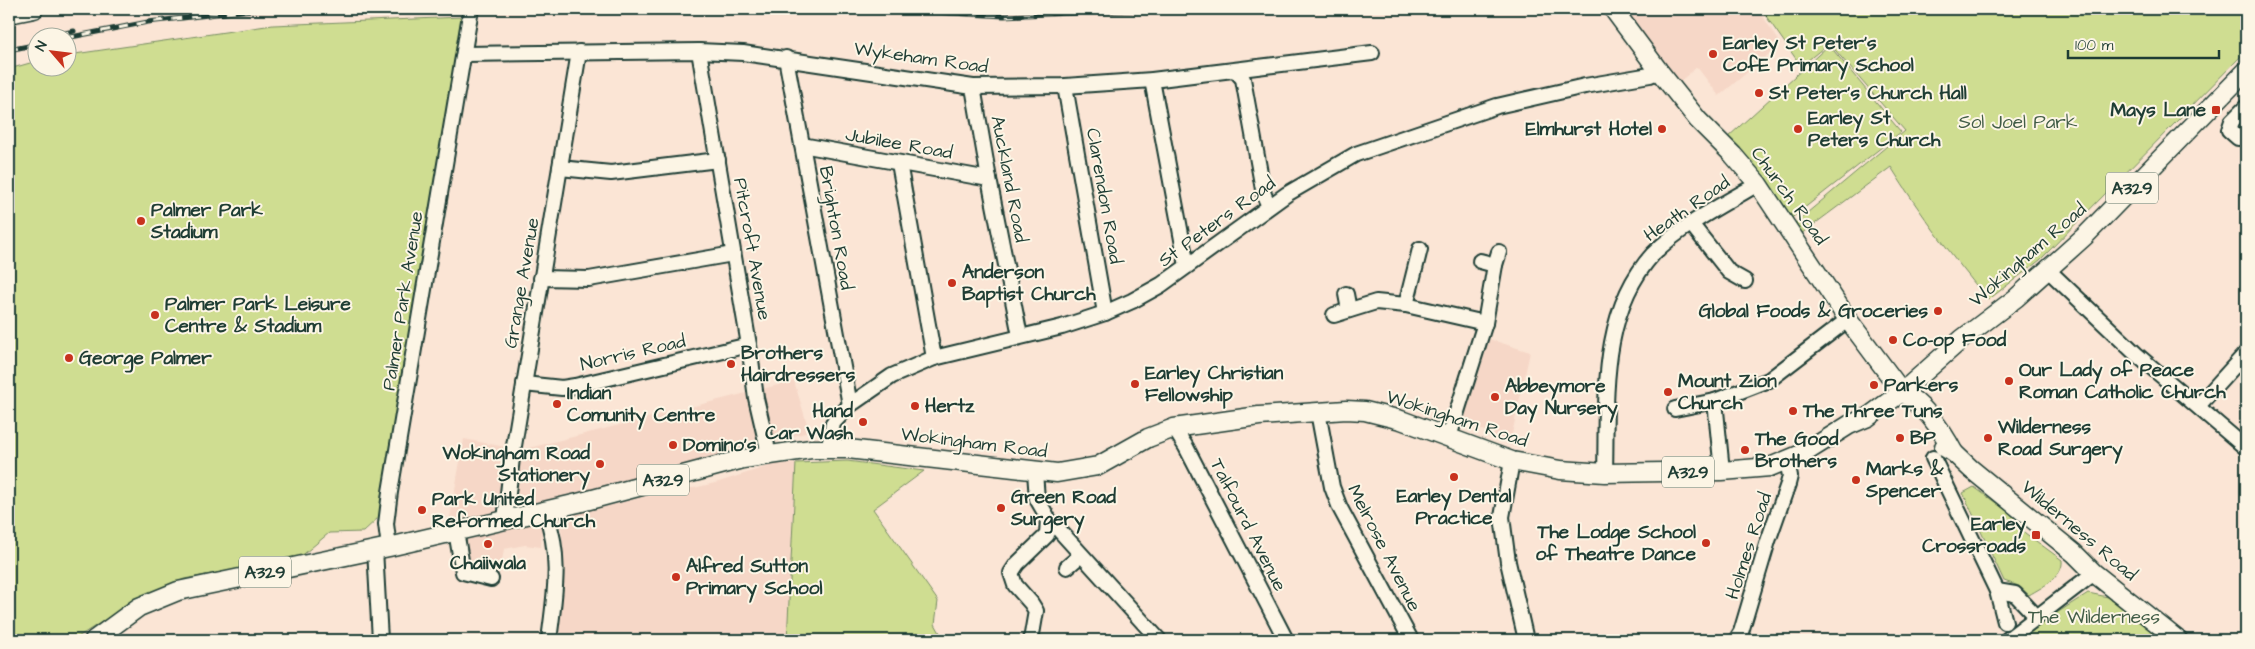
<svg xmlns="http://www.w3.org/2000/svg" width="2255" height="649" viewBox="0 0 2255 649" font-family="'Architects Daughter',sans-serif">
  <style>
    .built { fill: #f6d7c7 }
    .green { fill: #cfdd91; stroke: #778d62 }
    .lines { fill: none; stroke-linecap: round; stroke-linejoin: round }
    .minor-casing { stroke: #1f3d34; stroke-width: 18 }
    .major-casing { stroke: #1f3d34; stroke-width: 21 }
    .minor { stroke: #fcf5e5; stroke-width: 14 }
    .major { stroke: #fcf5e5; stroke-width: 18 }
    .rail-casing { stroke: #1f3d34; stroke-width: 5 }
    .rail { stroke: #fcf5e5; stroke-width: 3; stroke-dasharray: 9; stroke-linecap: butt }
    .poi-dot { fill: #c8321e; stroke: #fcf5e5; stroke-width: 2 }
    .labels { text-anchor: middle; dominant-baseline: central; stroke-width: 4; stroke-linejoin: round; paint-order: stroke }
    .shield { fill: #fcf5e5; stroke: #617469; stroke-width: 1 }
    .shield-label { font-size: 18px; font-weight: bold; fill: #1f3d34 }
    .poi-label { font-size: 19px; font-weight: bold; fill: #1f3d34; stroke: #fcf5e5; text-anchor: start }
    .street-label { font-size: 19px; fill: #1f3d34; stroke: #fcf5e5 }
    .park-label { font-size: 19px; fill: #425d47; stroke: #fcf5e5 }
  </style>
  <rect width="100%" height="100%" fill="#fbe5d5"/>
  <filter id="ink" filterUnits="userSpaceOnUse"><feTurbulence type="fractalNoise" baseFrequency=".02" numOctaves="2"/><feDisplacementMap in="SourceGraphic" scale="10" xChannelSelector="R" yChannelSelector="G"/><feConvolveMatrix kernelMatrix="1 2 1 2 8 2 1 2 1" color-interpolation-filters="sRGB"/></filter>
  <g filter="url(#ink)">
    <!-- built -->
    <g class="built">
      <path d="M1623,9H1758L1781,44L1719,96L1697,67L1678,83Z"/>
      <path d="M1489,339L1530,352L1510,443L1463,421Z"/>
      <path d="M794,381L808,427L805,433L543,504L541,547L525,545L504,549L500,573L461,569L449,523L464,439L521,450Z"/>
      <path d="M796,463L787,640H556L561,604L563,550L560,518L679,488H694L719,482L775,464Z"/>
    </g>
    <!-- green -->
    <g class="green">
      <path d="M1761,9H2246V51L2040,260L1988,300C1953,257 1920,214 1891,167L1801,234L1795,223L1905,131L1829,43L1801,66Z"/>
      <path d="M462,17L380,516L363,532L329,533L299,558L184,579L127,606L73,640H9V69L37,61L38,68H68V55L273,25Z"/>
      <path d="M1829,45L1901,132L1789,220L1739,150L1728,137Z"/>
      <path d="M847,461L924,471L873,509L938,601L935,624L944,640H787L796,463Z"/>
      <path d="M1974,487L2010,513L2025,533L2062,560C2064,577 2042,587 2029,595L2019,586L2004,581L1963,493Z"/>
      <path d="M2088,593L2108,597L2165,640H2017L2024,634Z"/>
    </g>
    <g class="lines">
      <defs>
        <g id="minor">
          <path d="M699,51L749,345L756,398L769,454"/>
          <path d="M465,54L699,51L743,53L973,87L1065,86L1152,80L1372,53"/>
          <path d="M786,58L850,405"/>
          <path d="M1236,71L1243,79L1264,195L1269,206"/>
          <path d="M1152,80L1187,266"/>
          <path d="M1065,86L1105,313"/>
          <path d="M973,87L989,179L1020,336"/>
          <path d="M2238,138L2229,130L2232,121L2246,107"/>
          <path d="M802,145L989,179"/>
          <path d="M899,163L934,358"/>
          <path d="M560,168L611,173L718,160"/>
          <path d="M1692,225L1729,272L1745,281"/>
          <path d="M1480,261L1495,265"/>
          <path d="M2048,270L2136,354L2246,448"/>
          <path d="M541,278L589,279L733,254"/>
          <path d="M1346,294L1349,310"/>
          <path d="M1406,305L1420,249"/>
          <path d="M1334,315L1376,302L1406,305L1485,323"/>
          <path d="M524,384L562,388L575,386L749,345"/>
          <path d="M2198,406L2246,353"/>
          <path d="M1675,409L1715,401"/>
          <path d="M1318,412L1332,487L1340,508L1411,640"/>
          <path d="M1174,428L1186,447L1286,640"/>
          <path d="M1449,437L1485,323L1495,265L1499,252"/>
          <path d="M829,448L833,423L850,405L892,376L934,358L1062,327L1105,313L1132,301L1161,285L1287,194L1356,154L1497,106L1585,86L1650,75L1659,71"/>
          <path d="M1933,458L1997,591L2005,622"/>
          <path d="M1512,461L1502,517L1508,562L1526,640"/>
          <path d="M1722,471L1715,401L1769,380L1842,324L1849,321"/>
          <path d="M1605,473C1607,399 1599,314 1653,254C1679,227 1725,203 1758,184"/>
          <path d="M545,511C562,556 555,593 549,640"/>
          <path d="M505,520L512,458L579,52"/>
          <path d="M456,531L463,572L491,579"/>
          <path d="M1060,531L1159,640"/>
          <path d="M389,547L386,524L390,492L471,9"/>
          <path d="M375,549L380,640"/>
          <path d="M1067,567L1081,555"/>
          <path d="M1997,591L2015,594L2037,617"/>
          <path d="M1031,640L1036,611L1031,603L1015,585L1011,573L1017,564L1047,535L1048,518L1037,499L1035,472"/>
          <path d="M1736,640L1741,632L1768,541L1788,484L1790,476L1787,461"/>
          <path d="M2007,640L2094,573"/>
        </g>
        <g id="major">
          <path d="M1613,9L1659,71L1698,120L1733,155L1758,184L1849,321L1902,392C1924,405 1942,430 1954,453"/>
          <path d="M9,14L34,9"/>
          <path d="M1944,447L1954,453L1971,469L2074,553L2094,573L2178,640"/>
          <path d="M94,640L139,607L178,591L389,547L578,503L743,459L811,449H848L1057,473L1098,466L1148,438L1174,428L1259,416L1346,410L1365,411L1401,420L1512,461L1560,470L1605,473L1722,471L1770,467L1806,452L1849,425L1868,417L1902,392L1962,339L2016,298L2085,236L2246,71"/>
        </g>
      </defs>
      <!-- minor casing -->
      <use href="#minor" class="minor-casing"/>
      <!-- major casing -->
      <use href="#major" class="major-casing"/>
      <!-- minor -->
      <use href="#minor" class="minor"/>
      <!-- major -->
      <use href="#major" class="major"/>
      <defs>
        <g id="rail">
          <path d="M880,9L1004,16L1157,9"/>
          <path d="M42,38L74,31"/>
          <path d="M66,38L148,22L260,9"/>
          <path d="M9,50L38,44"/>
        </g>
      </defs>
      <!-- rail casing -->
      <use href="#rail" class="rail-casing"/>
      <!-- rail -->
      <use href="#rail" class="rail"/>
    </g>
  </g>
  <!-- markers -->
  <g class="poi-dot">
    <circle cx="1713" cy="54" r="5"/>
    <circle cx="1759" cy="93" r="5"/>
    <rect x="2211" y="105" width="10" height="10" rx="2.5"/>
    <circle cx="1662" cy="129" r="5"/>
    <circle cx="1798" cy="129" r="5"/>
    <circle cx="141" cy="221" r="5"/>
    <circle cx="952" cy="283" r="5"/>
    <circle cx="1938" cy="311" r="5"/>
    <circle cx="155" cy="315" r="5"/>
    <circle cx="1893" cy="340" r="5"/>
    <circle cx="69" cy="358" r="5"/>
    <circle cx="731" cy="364" r="5"/>
    <circle cx="2009" cy="381" r="5"/>
    <circle cx="1135" cy="384" r="5"/>
    <circle cx="1874" cy="385" r="5"/>
    <circle cx="1668" cy="392" r="5"/>
    <circle cx="1495" cy="397" r="5"/>
    <circle cx="557" cy="404" r="5"/>
    <circle cx="915" cy="406" r="5"/>
    <circle cx="1793" cy="411" r="5"/>
    <circle cx="863" cy="422" r="5"/>
    <circle cx="1900" cy="438" r="5"/>
    <circle cx="1988" cy="438" r="5"/>
    <circle cx="673" cy="445" r="5"/>
    <circle cx="1745" cy="450" r="5"/>
    <circle cx="600" cy="464" r="5"/>
    <circle cx="1454" cy="477" r="5"/>
    <circle cx="1856" cy="480" r="5"/>
    <circle cx="1001" cy="508" r="5"/>
    <circle cx="422" cy="510" r="5"/>
    <rect x="2031" y="530" width="10" height="10" rx="2.5"/>
    <circle cx="1706" cy="543" r="5"/>
    <circle cx="488" cy="544" r="5"/>
    <circle cx="676" cy="577" r="5"/>
  </g>
  <g class="labels">
    <!-- shield labels -->
    <g class="shield">
      <rect x="2106" y="172.5" width="52" height="31" rx="4"/>
      <rect x="1662" y="456.5" width="52" height="31" rx="4"/>
      <rect x="637" y="464.5" width="52" height="31" rx="4"/>
      <rect x="239" y="556.5" width="52" height="31" rx="4"/>
    </g>
    <g class="shield-label">
      <text x="2132" y="188">A329</text>
      <text x="1688" y="472">A329</text>
      <text x="663" y="480">A329</text>
      <text x="265" y="572">A329</text>
    </g>
    <!-- poi labels -->
    <g class="poi-label">
      <text x="1723" y="43">Earley St Peter's<tspan x="1723" dy="22">CofE Primary School</tspan></text>
      <text x="1769" y="93">St Peter's Church Hall</text>
      <text x="2206" y="110" text-anchor="end">Mays Lane</text>
      <text x="1808" y="118">Earley St<tspan x="1808" dy="22">Peters Church</tspan></text>
      <text x="1652" y="129" text-anchor="end">Elmhurst Hotel</text>
      <text x="151" y="210">Palmer Park<tspan x="151" dy="22">Stadium</tspan></text>
      <text x="962" y="272">Anderson<tspan x="962" dy="22">Baptist Church</tspan></text>
      <text x="165" y="304">Palmer Park Leisure<tspan x="165" dy="22">Centre &amp; Stadium</tspan></text>
      <text x="1928" y="311" text-anchor="end">Global Foods &amp; Groceries</text>
      <text x="1903" y="340">Co-op Food</text>
      <text x="741" y="353">Brothers<tspan x="741" dy="22">Hairdressers</tspan></text>
      <text x="79" y="358">George Palmer</text>
      <text x="2019" y="370">Our Lady of Peace<tspan x="2019" dy="22">Roman Catholic Church</tspan></text>
      <text x="1145" y="373">Earley Christian<tspan x="1145" dy="22">Fellowship</tspan></text>
      <text x="1678" y="381">Mount Zion<tspan x="1678" dy="22">Church</tspan></text>
      <text x="1884" y="385">Parkers</text>
      <text x="1505" y="386">Abbeymore<tspan x="1505" dy="22">Day Nursery</tspan></text>
      <text x="567" y="393">Indian<tspan x="567" dy="22">Comunity Centre</tspan></text>
      <text x="925" y="406">Hertz</text>
      <text x="853" y="411" text-anchor="end">Hand<tspan x="853" dy="22">Car Wash</tspan></text>
      <text x="1803" y="411">The Three Tuns</text>
      <text x="1998" y="427">Wilderness<tspan x="1998" dy="22">Road Surgery</tspan></text>
      <text x="1910" y="438">BP</text>
      <text x="1755" y="439">The Good<tspan x="1755" dy="22">Brothers</tspan></text>
      <text x="683" y="445">Domino's</text>
      <text x="590" y="453" text-anchor="end">Wokingham Road<tspan x="590" dy="22">Stationery</tspan></text>
      <text x="1866" y="469">Marks &amp;<tspan x="1866" dy="22">Spencer</tspan></text>
      <text x="1454" y="496" text-anchor="middle">Earley Dental<tspan x="1454" dy="22">Practice</tspan></text>
      <text x="1011" y="497">Green Road<tspan x="1011" dy="22">Surgery</tspan></text>
      <text x="432" y="499">Park United<tspan x="432" dy="22">Reformed Church</tspan></text>
      <text x="2026" y="524" text-anchor="end">Earley<tspan x="2026" dy="22">Crossroads</tspan></text>
      <text x="1696" y="532" text-anchor="end">The Lodge School<tspan x="1696" dy="22">of Theatre Dance</tspan></text>
      <text x="488" y="563" text-anchor="middle">Chaiiwala</text>
      <text x="686" y="566">Alfred Sutton<tspan x="686" dy="22">Primary School</tspan></text>
    </g>
    <!-- street labels -->
    <g class="street-label">
      <text transform="translate(921 58) rotate(8)">Wykeham Road</text>
      <text transform="translate(899 144) rotate(10)">Jubilee Road</text>
      <text transform="translate(1009 179) rotate(79)">Auckland Road</text>
      <text transform="translate(1104 196) rotate(80)">Clarendon Road</text>
      <text transform="translate(1789 196) rotate(54)">Church Road</text>
      <text transform="translate(1687 209) rotate(-35)">Heath Road</text>
      <text transform="translate(1217 222) rotate(-36)">St Peters Road</text>
      <text transform="translate(836 228) rotate(80)">Brighton Road</text>
      <text transform="translate(752 249) rotate(80)">Pitcroft Avenue</text>
      <text transform="translate(2028 255) rotate(-41)">Wokingham Road</text>
      <text transform="translate(522 283) rotate(-80)">Grange Avenue</text>
      <text transform="translate(403 301) rotate(-81)">Palmer Park Avenue</text>
      <text transform="translate(633 353) rotate(-13)">Norris Road</text>
      <text transform="translate(1457 419) rotate(18)">Wokingham Road</text>
      <text transform="translate(974 443) rotate(7)">Wokingham Road</text>
      <text transform="translate(1248 525) rotate(63)">Talfourd Avenue</text>
      <text transform="translate(2079 531) rotate(40)">Wilderness Road</text>
      <text transform="translate(1749 546) rotate(-72)">Holmes Road</text>
      <text transform="translate(1384 548) rotate(63)">Melrose Avenue</text>
    </g>
    <!-- park labels -->
    <g class="park-label">
      <text x="2018" y="122">Sol Joel Park</text>
      <text x="2094" y="617">The Wilderness</text>
    </g>
  </g>
  <!-- margin -->
  <rect width="2255" height="649" fill="none" stroke="#fcf5e5" stroke-width="30"/>
  <rect x="15" y="15" width="2225" height="619" fill="none" stroke="#1f3d34" stroke-width="2" filter="url(#ink)"/>
  <!-- north arrow -->
  <g transform="translate(52 52) rotate(298)"><circle r="24" fill="#fcf5e5" stroke="#a4ab9e"/>
  <path d="M0-4L9 19L0 12L-9 19Z" fill="#c8321e"/>
  <text y="-8" font-size="14" font-weight="bold" text-anchor="middle" fill="#1f3d34">N</text>
  </g>
  <!-- scale -->
  <path d="M2068 50v8h151v-8" fill="none" stroke="#1f3d34" stroke-width="2.5"/>
  <text x="2075" y="50" font-size="15" fill="#1f3d34" stroke="#fcf5e5" stroke-width="4" paint-order="stroke">100 m</text>
</svg>
